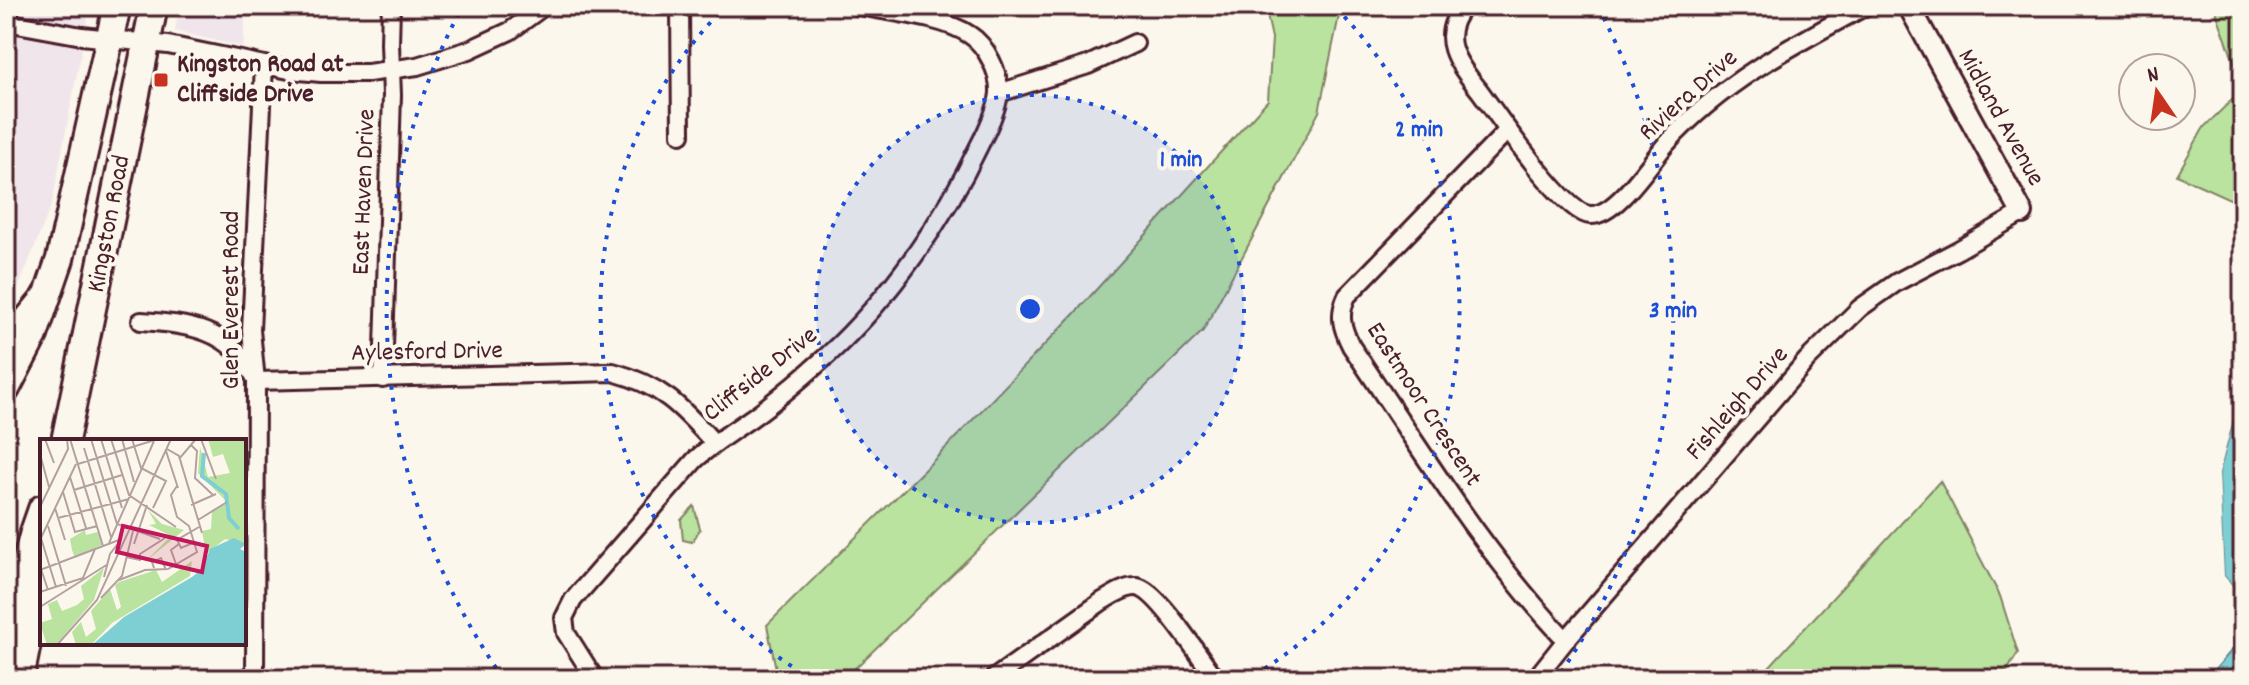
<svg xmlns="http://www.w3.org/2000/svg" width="2249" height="685" viewBox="0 0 2249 685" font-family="Dekko,sans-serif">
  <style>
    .built { fill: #f0e5eb }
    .green { fill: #b9e39f; stroke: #828165; stroke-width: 2 }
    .water { fill: #7ecfd4; stroke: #698990; stroke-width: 2 }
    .pier { fill: #fbf7ec }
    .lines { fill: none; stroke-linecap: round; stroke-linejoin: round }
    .minor-casing { stroke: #4a1f2b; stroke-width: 22 }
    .tertiary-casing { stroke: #4a1f2b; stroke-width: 26 }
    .primary-casing { stroke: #4a1f2b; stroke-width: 32 }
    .minor { stroke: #fbf7ec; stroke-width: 16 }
    .tertiary { stroke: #fbf7ec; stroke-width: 20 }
    .primary { stroke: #fbf7ec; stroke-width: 26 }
    .ring { fill: none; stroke: #1d4ed8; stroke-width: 4; stroke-dasharray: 4 8 }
    .poi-dot { fill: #c8321e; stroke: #fbf7ec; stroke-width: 3 }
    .labels { text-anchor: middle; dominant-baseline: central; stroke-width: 8; stroke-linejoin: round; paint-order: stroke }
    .poi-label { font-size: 26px; font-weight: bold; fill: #4a1f2b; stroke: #fbf7ec; text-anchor: start }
    .street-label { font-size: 26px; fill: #4a1f2b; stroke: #fbf7ec }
    .inset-river { fill: none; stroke: #7ecfd4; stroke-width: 4 }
    .inset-road { fill: none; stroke: #b4a19f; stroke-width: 2 }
    .view { fill: #c2185b; fill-opacity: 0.15; stroke: #c2185b; stroke-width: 4 }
    .inset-edge { fill: none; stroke: #4a1f2b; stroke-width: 4 }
    .centre { fill: #1d4ed8; stroke: #fbf7ec; stroke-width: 4 }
    .ring-label { font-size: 24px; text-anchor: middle; font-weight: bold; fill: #1d4ed8; stroke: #fbf7ec; stroke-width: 8; stroke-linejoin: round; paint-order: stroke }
  </style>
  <rect width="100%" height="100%" fill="#fbf7ec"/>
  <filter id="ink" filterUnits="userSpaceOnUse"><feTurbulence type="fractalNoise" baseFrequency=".0125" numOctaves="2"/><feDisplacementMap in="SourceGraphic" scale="16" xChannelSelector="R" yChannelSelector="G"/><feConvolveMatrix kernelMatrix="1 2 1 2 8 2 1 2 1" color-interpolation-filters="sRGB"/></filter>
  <g filter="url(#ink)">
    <!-- built -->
    <g class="built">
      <path d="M6,6H90L52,203L6,319Z"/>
      <path d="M179,6H246L243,47L175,31Z"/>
    </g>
    <!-- green -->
    <g class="green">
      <path d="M1265,6H1341L1319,112L1203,331L844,679H778L767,625L937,457L1075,313L1268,100L1272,38Z"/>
      <path d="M2214,6H2243V87Z"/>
      <path d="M2243,89V205L2177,175L2204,127Z"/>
      <path d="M1940,481L2000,596L2018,653L2002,679H1758Z"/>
      <path d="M694,506L700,529L692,542L683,540L681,520Z"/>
    </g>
    <!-- water -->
    <g class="water">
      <path d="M2243,386V598L2224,576L2219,473Z"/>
      <path d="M2243,637V679H2207Z"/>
    </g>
    <!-- pier -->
    <path class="pier" d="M2243,382L2219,473L2224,576L2243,598V602L2220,577L2215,474L2239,385Z"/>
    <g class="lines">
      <defs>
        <g id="minor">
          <path d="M680,6L681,134"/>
          <path d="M1464,6C1437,37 1457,63 1479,90C1497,114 1563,213 1590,215C1616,217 1651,161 1667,143C1723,81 1795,44 1866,6"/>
          <path d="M6,22L82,36L168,45L289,70L321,73H368L417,66L469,50L510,31L544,6"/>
          <path d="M999,93L1088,65L1135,43"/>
          <path d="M1507,131L1347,296C1338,315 1342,328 1351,346C1419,446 1482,552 1566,640"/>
          <path d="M141,321C187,324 231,329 254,376"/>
          <path d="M383,379L392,95L390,43L391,6"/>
          <path d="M256,381L613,372C661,385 681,406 714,443"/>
          <path d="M255,679L256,381L251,330L264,65"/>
          <path d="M595,679L566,633L564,618L573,600L695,460C713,443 733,431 753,417C780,398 804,376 828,355C890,298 944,220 980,144C987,131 998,107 999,93C1000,73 986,45 970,35C944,17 890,12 859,6"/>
          <path d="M993,679L1101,602C1111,596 1125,586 1137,587C1158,590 1201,659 1216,679"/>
          <path d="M1535,679L1566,640L1807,360L1860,308L1897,282L1958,250L2022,213"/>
        </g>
        <g id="tertiary">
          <path d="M1909,6L2022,213"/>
          <path d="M6,341L43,296"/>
        </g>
        <g id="primary">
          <path d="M6,389L34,335L60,259L117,6"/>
          <path d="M65,441L154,6"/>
          <path d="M6,638L34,532L42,509"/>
          <path d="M20,679L42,568"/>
        </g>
      </defs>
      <!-- minor casing -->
      <use href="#minor" class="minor-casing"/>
      <!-- tertiary casing -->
      <use href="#tertiary" class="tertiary-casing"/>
      <!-- primary casing -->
      <use href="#primary" class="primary-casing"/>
      <!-- minor -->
      <use href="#minor" class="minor"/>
      <!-- tertiary -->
      <use href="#tertiary" class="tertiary"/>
      <!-- primary -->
      <use href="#primary" class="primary"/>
    </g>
  </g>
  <!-- distance rings -->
  <circle cx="1030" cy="309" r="214" fill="#1d4ed8" fill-opacity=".12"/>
  <g class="ring">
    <circle cx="1030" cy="309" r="214"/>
    <path d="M812 679A429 429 0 0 1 724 8M1336 8A429 429 0 0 1 1248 679"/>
    <path d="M503 678A643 643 0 0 1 462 7M1598 7A643 643 0 0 1 1557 678"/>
  </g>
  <!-- markers -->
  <rect class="poi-dot" x="153" y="72" width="16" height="16" rx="4"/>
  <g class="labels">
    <!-- poi labels -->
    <g class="poi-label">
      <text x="177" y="65">Kingston Road at<tspan x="177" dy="30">Cliffside Drive</tspan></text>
    </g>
    <!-- street labels -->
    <g class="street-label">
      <text transform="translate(1689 96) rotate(-42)">Riviera Drive</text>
      <text transform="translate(2000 118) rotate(61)">Midland Avenue</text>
      <text transform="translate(365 192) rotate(-88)">East Haven Drive</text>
      <text transform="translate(110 224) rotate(-79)">Kingston Road</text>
      <text transform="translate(232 300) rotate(-90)">Glen Everest Road</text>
      <text transform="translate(427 353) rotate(-1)">Aylesford Drive</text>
      <text transform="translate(761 375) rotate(-38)">Cliffside Drive</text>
      <text transform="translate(1738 404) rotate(-49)">Fishleigh Drive</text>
      <text transform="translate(1423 405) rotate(57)">Eastmoor Crescent</text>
    </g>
  </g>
  <!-- overview -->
  <g transform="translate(40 439)">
    <rect width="206" height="206" fill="#fbf7ec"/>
    <path d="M168,0H206V105L185,100L166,115L162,92L171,90L172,73L187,63L158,34L160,8L168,38L190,34L183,15L173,18ZM108,71L122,85L144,91L106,122L131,97L109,86L116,85ZM45,91L46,96L58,93L62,106L35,119L32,111L22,112L32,111L30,100ZM152,122L150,137L72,184L51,206H36L32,193L41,183L46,198L56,190L51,172L70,150L77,171L81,168L75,146L79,143L116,131L122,143ZM64,129L54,161L16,206H7L0,184L12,180L8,165L17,161L22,172L37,166L44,160L41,147Z" fill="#b9e39f"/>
    <path d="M194,99L206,105L200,110L206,113V206H52L84,178L152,138L162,130L170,110Z" fill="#7ecfd4"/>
    <path class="inset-river" d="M164,14L162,37L186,55L189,79L199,90"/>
    <path class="inset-road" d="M5,0L14,24M30,0L63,107M51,0L77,85L120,100M61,0L82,69M71,0L89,56L136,88M82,0L94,43M92,0L101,29L126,42L113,69M161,0L176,40M151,6L157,12L155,39L173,56M44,9L71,98M127,10L139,17L162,94M126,12L138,49M0,15L9,48M139,20L156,0M38,25L118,0M30,38L46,89M34,51L82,36M23,53L35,93L57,87M151,66L176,55M0,68L28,10L27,0M15,69L25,101M18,79L89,60M158,81L187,63M8,87L26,147M1,99L16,148M0,101L36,25M155,103L141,109L137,101L159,88M69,104L114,2M94,105L107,66M86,118L100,121V115L125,99M136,125L131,111L139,105M0,127L8,151M114,129L112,123L121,119L126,131M0,131L79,101M64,138L70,115L80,102M79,141L105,131L128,130L157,113L149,87L137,78L131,56L137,47M0,153L43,139L55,110M61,159L82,137L93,92M0,168L68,125M17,206L57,161L131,0"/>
    <path class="view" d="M83,87L167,107L162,133L77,113Z"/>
    <rect width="206" height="206" class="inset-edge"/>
  </g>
  <circle cx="1030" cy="309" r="12" class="centre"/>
  <g class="ring-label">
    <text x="1419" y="136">2 min</text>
    <text x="1181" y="166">1 min</text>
    <text x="1673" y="317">3 min</text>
  </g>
  <!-- margin -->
  <rect width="2249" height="685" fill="none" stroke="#fbf7ec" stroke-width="32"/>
  <rect x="16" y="16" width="2217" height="653" fill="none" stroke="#4a1f2b" stroke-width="3" filter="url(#ink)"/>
  <!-- north arrow -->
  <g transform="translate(2157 92) rotate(347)"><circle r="38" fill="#fbf7ec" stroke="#b4a19f" stroke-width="2"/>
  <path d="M0-6L14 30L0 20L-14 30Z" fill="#c8321e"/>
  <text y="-12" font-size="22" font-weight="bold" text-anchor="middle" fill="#4a1f2b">N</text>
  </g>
</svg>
